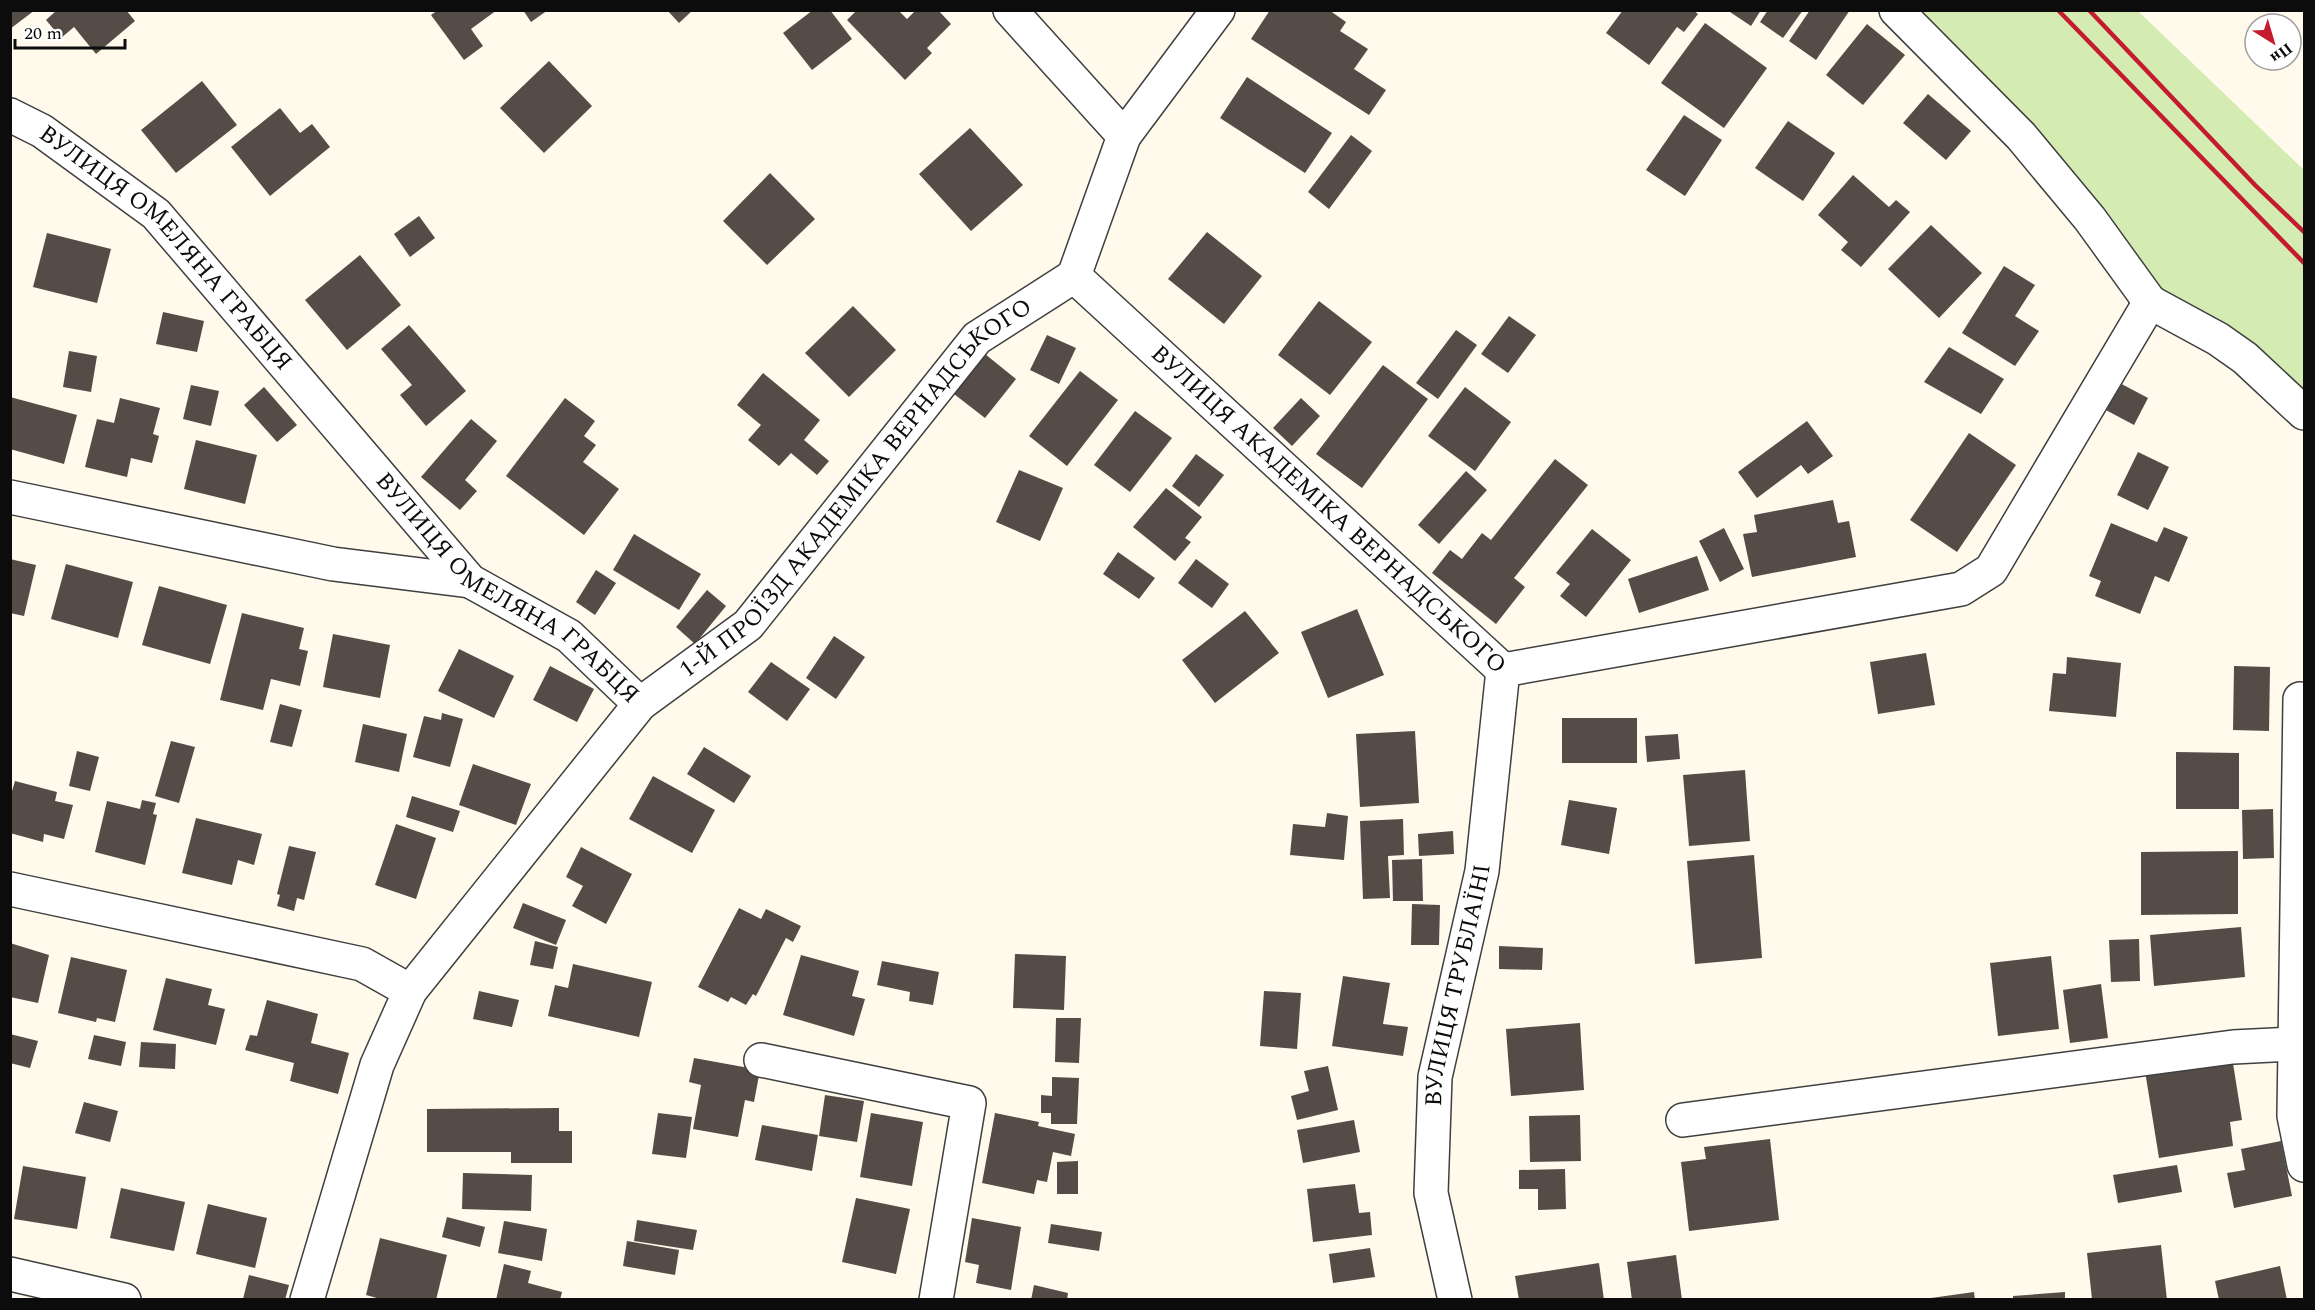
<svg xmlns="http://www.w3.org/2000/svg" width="2315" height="1310" viewBox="0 0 2315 1310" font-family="Spectral,serif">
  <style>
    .green { fill: #d4ecb2 }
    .building { fill: #554c47 }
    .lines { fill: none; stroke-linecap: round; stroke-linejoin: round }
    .minor-casing { stroke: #3f3f3f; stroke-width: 36 }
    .minor { stroke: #fff; stroke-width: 33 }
    .rail { stroke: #c41b2f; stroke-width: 4.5 }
    .labels { text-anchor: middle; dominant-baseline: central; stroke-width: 6; stroke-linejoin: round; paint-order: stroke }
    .street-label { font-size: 24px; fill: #0c0c0c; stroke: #fff }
  </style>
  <rect width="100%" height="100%" fill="#fffaeb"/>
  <!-- green -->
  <path class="green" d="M1911,11H2138L2304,170V413L2150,302Z"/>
  <!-- building -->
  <g class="building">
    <path d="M10,10H35L10,29Z"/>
    <path d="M57,10H126L135,21L96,54L74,27L61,38L46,20Z"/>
    <path d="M438,10H497L471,29L483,46L464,60L431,15Z"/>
    <path d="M523,10H548L531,22Z"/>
    <path d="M667,10H693L679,23Z"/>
    <path d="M813,10H830L852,39L812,70L783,33Z"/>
    <path d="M857,10H898L907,19L916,10H938L951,24L927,48L932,53L905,80L847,20Z"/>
    <path d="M1270,10H1329L1346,22L1340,31L1368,49L1354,69L1386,90L1369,115L1251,39Z"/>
    <path d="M1623,10H1693L1698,14L1684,32L1677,27L1649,65L1606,33Z"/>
    <path d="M1727,10H1761L1751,26Z"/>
    <path d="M1768,10H1803L1783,38L1760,22Z"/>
    <path d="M1810,10H1850L1816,60L1789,41Z"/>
    <path d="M1705,23L1767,68L1724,128L1661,83Z"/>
    <path d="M1867,24L1905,55L1863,105L1826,75Z"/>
    <path d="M549,61L592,106L544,153L500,108Z"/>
    <path d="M1247,77L1332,133L1305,173L1220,118Z"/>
    <path d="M202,81L237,125L176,173L141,130Z"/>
    <path d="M1928,94L1971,131L1946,160L1903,123Z"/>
    <path d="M280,108L300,133L312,124L330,147L270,196L231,147Z"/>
    <path d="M1684,115L1722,140L1685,196L1646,170Z"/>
    <path d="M1788,121L1835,153L1803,201L1755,168Z"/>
    <path d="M970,128L1023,185L971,231L919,174Z"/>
    <path d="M1351,135L1372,151L1329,209L1308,192Z"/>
    <path d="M770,173L815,219L767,265L723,221Z"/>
    <path d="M1853,175L1889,207L1896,200L1910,212L1861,267L1841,250L1848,242L1818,215Z"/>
    <path d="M419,216L435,238L410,257L394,234Z"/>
    <path d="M1931,225L1982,273L1939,318L1888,269Z"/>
    <path d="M1207,232L1262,276L1224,324L1168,279Z"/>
    <path d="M47,233L111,249L97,303L33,287Z"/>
    <path d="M360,255L401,305L347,350L305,300Z"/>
    <path d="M2004,266L2035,285L2015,316L2039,331L2015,366L1962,333Z"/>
    <path d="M1319,301L1372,342L1330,395L1278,355Z"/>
    <path d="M853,306L896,350L849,397L805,353Z"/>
    <path d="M163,312L204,321L197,352L156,344Z"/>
    <path d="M1509,316L1536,335L1508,373L1481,354Z"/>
    <path d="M409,325L466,391L426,426L400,395L412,385L381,349Z"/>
    <path d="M1456,330L1477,345L1438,399L1416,383Z"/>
    <path d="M1047,335L1076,348L1059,384L1030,370Z"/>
    <path d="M1949,347L2004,379L1981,414L1924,382Z"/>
    <path d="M69,351L97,356L91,392L63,387Z"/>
    <path d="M985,354L1016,379L985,418L954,394Z"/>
    <path d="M1383,365L1428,399L1362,488L1316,454Z"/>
    <path d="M1080,371L1118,400L1067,466L1029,436Z"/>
    <path d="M763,373L820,420L804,440L829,461L817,475L791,453L779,466L748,440L761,425L737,405Z"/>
    <path d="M2116,381L2148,398L2134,425L2102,408Z"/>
    <path d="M191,385L219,391L211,426L183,419Z"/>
    <path d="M264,387L297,425L277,442L244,405Z"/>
    <path d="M1465,387L1511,422L1475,471L1428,436Z"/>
    <path d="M10,397L77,415L64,464L10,449Z"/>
    <path d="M120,398L160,408L153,434L159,436L152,463L131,458L127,477L85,467L97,419L114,423Z"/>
    <path d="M565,398L595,421L584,436L596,445L583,462L619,489L584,535L506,476Z"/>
    <path d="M1301,398L1320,416L1292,446L1273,428Z"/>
    <path d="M1135,411L1172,438L1130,492L1094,465Z"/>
    <path d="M471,419L497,441L465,480L477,491L460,510L421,477Z"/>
    <path d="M1807,421L1833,456L1808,474L1801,465L1757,498L1738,472Z"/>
    <path d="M1969,433L2016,465L1957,552L1910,520Z"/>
    <path d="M196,440L257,455L245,504L184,489Z"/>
    <path d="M2138,452L2169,467L2148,510L2117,495Z"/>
    <path d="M1196,454L1224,475L1199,507L1172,486Z"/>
    <path d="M1555,459L1588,485L1514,578L1525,587L1496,624L1432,573L1450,550L1462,559L1482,533L1491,540Z"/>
    <path d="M1019,470L1063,488L1040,541L996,522Z"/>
    <path d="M1466,471L1487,490L1439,544L1418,525Z"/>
    <path d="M1166,488L1202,517L1185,538L1191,542L1175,561L1133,527Z"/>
    <path d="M1833,500L1838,523L1849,521L1856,557L1752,577L1743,534L1757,532L1754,515Z"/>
    <path d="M2111,523L2157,542L2164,527L2188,537L2169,582L2155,576L2140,614L2095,596L2101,581L2089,576Z"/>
    <path d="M1724,528L1744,569L1720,582L1699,541Z"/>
    <path d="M1592,529L1631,560L1586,617L1560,596L1570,584L1556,573Z"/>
    <path d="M634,534L701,574L679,610L613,570Z"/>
    <path d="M1118,552L1155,578L1139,599L1103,574Z"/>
    <path d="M1697,556L1709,590L1639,613L1628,579Z"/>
    <path d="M10,559L36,565L24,616L10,613Z"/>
    <path d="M1196,559L1229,584L1212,608L1178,583Z"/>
    <path d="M66,564L133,582L118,638L51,619Z"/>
    <path d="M596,570L616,583L595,615L576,602Z"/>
    <path d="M159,586L227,605L210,664L142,645Z"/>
    <path d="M707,590L726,606L695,644L676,627Z"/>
    <path d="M1357,609L1384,675L1328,698L1301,632Z"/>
    <path d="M1245,611L1279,653L1215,703L1182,660Z"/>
    <path d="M242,613L304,628L299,649L308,651L300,686L271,679L263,710L220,700Z"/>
    <path d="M333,634L390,645L380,698L323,687Z"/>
    <path d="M834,636L865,657L836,699L806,678Z"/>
    <path d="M459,649L514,676L494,718L438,691Z"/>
    <path d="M1926,653L1935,705L1878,714L1870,662Z"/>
    <path d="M2067,657L2121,663L2116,717L2049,711L2053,673L2066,674Z"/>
    <path d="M771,662L810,689L787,721L748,692Z"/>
    <path d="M550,666L594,689L577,722L533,700Z"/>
    <path d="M2234,666L2270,667L2269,731L2233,730Z"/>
    <path d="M280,704L302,710L292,747L270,742Z"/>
    <path d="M442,713L463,719L450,767L413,757L424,716L441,720Z"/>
    <rect x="1562" y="718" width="75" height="45"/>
    <path d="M363,724L407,734L399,772L355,762Z"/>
    <path d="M1415,731L1419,803L1360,807L1356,734Z"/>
    <path d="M1678,734L1680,759L1647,762L1645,736Z"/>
    <path d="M171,741L195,747L179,803L155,796Z"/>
    <path d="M704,747L751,776L734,803L687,774Z"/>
    <path d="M77,751L99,757L90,791L69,786Z"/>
    <path d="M2176,752L2239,753V809H2176Z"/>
    <path d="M473,764L531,784L516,825L459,805Z"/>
    <path d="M1745,770L1750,841L1689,846L1683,775Z"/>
    <path d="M653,776L715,810L692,853L629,819Z"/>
    <path d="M15,781L57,792L55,801L73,805L64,839L44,834L43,842L10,833V798Z"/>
    <path d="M412,796L460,811L453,832L406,817Z"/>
    <path d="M142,800L156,803L153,814L157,815L145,865L95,852L107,801L140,809Z"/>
    <path d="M1569,800L1617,808L1609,854L1561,845Z"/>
    <path d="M2273,809L2274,858L2243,859L2242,810Z"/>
    <path d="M1327,813L1348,816L1344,860L1290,855L1293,824L1325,827Z"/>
    <path d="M196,818L262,834L254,865L238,860L232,885L182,873Z"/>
    <path d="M1403,819L1404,855L1388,856L1390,898L1363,899L1360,821Z"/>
    <path d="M396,824L436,838L416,899L375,885Z"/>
    <path d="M1453,831L1454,854L1419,856L1418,834Z"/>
    <path d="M289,846L316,852L304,900L297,898L294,911L277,906L280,895L277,894Z"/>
    <path d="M581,847L632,874L606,924L572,906L583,886L566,877Z"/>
    <path d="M2238,851V914L2141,915V852Z"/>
    <path d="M1754,855L1762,958L1695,964L1687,861Z"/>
    <path d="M1422,859L1423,901H1393L1392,860Z"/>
    <path d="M523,903L566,920L556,945L513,928Z"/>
    <path d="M1412,904L1440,905L1439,945H1411Z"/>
    <path d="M739,908L761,919L766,909L801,926L793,942L786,938L756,996L753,994L746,1005L731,997L728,1002L698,987Z"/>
    <path d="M2241,927L2245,977L2154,986L2150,935Z"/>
    <path d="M2139,939L2140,981L2111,982L2109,940Z"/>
    <path d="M535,941L558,947L553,969L530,965Z"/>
    <path d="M10,943L49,955L38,1003L10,997Z"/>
    <path d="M1499,946L1543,948L1542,970L1499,969Z"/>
    <path d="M1015,954L1066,956L1064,1010L1013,1008Z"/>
    <path d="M801,955L859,971L852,996L865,999L854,1036L783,1015Z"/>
    <path d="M2051,956L2059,1029L1998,1036L1990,963Z"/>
    <path d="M71,957L127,970L115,1022L97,1018L96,1022L58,1013Z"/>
    <path d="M882,961L939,972L933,1005L909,1001L910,992L877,985Z"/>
    <path d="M573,964L652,982L639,1037L548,1016L555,985L568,988Z"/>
    <path d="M1343,976L1390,983L1383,1024L1408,1027L1403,1056L1332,1046Z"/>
    <path d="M166,978L212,989L208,1005L225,1009L216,1045L153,1030Z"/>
    <path d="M2101,984L2108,1038L2070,1043L2063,990Z"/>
    <path d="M479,991L519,1000L512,1027L473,1019Z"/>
    <path d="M1264,991L1301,993L1297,1049L1260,1046Z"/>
    <path d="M267,1000L318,1014L311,1043L349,1053L338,1094L290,1081L294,1063L245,1050L250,1035L257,1036Z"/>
    <path d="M1056,1018H1081L1079,1063L1055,1062Z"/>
    <path d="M1580,1023L1584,1090L1511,1096L1506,1029Z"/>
    <path d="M10,1034L38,1041L30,1068L10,1063Z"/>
    <path d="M94,1035L126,1042L121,1066L88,1059Z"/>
    <path d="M141,1042L176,1044L175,1069L139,1067Z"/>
    <path d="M2232,1057L2242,1120L2230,1122L2233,1146L2159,1158L2145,1071Z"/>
    <path d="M694,1058L760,1070L754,1102L745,1100L738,1137L693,1129L701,1085L689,1082Z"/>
    <path d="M1328,1066L1338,1110L1297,1120L1291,1096L1309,1091L1304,1071Z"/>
    <path d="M1052,1077L1079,1078L1077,1124H1051V1113H1041V1095L1052,1096Z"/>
    <path d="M825,1095L864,1101L857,1142L819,1136Z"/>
    <path d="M84,1102L118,1111L110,1142L75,1133Z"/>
    <path d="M559,1108V1131H572V1163H511V1152H427V1109Z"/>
    <path d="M658,1113L692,1117L686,1158L652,1154Z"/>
    <path d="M871,1113L923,1122L912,1186L860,1177Z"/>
    <path d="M995,1113L1039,1122L1038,1126L1075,1134L1071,1156L1053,1152L1047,1182L1037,1180L1034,1194L982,1183Z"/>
    <path d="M1580,1115L1581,1161L1530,1162L1529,1116Z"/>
    <path d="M1354,1120L1360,1152L1303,1163L1297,1130Z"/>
    <path d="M762,1125L818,1135L812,1171L755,1160Z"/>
    <path d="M1770,1139L1779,1220L1689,1231L1681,1162L1706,1159L1704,1147Z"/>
    <path d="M2281,1141L2292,1196L2234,1208L2227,1173L2245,1170L2241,1149Z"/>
    <path d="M1078,1161V1194H1057V1162Z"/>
    <path d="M2177,1165L2182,1192L2118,1203L2113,1175Z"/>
    <path d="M23,1166L86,1177L77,1229L14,1219Z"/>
    <path d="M1565,1169L1566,1209L1538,1210V1189H1519V1170Z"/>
    <path d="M463,1173L532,1175L531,1211L462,1209Z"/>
    <path d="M1355,1184L1359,1213L1370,1212L1372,1235L1313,1242L1307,1189Z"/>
    <path d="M121,1188L185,1202L174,1251L110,1238Z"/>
    <path d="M856,1198L910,1209L896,1274L842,1262Z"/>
    <path d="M208,1204L267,1218L255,1268L196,1254Z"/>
    <path d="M447,1217L485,1227L480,1247L442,1237Z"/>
    <path d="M972,1218L1021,1227L1011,1290L976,1283L979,1265L965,1262Z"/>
    <path d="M637,1220L697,1230L693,1250L634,1241Z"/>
    <path d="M504,1221L547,1229L542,1261L498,1253Z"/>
    <path d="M1051,1224L1102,1232L1099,1251L1048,1243Z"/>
    <path d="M380,1238L447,1255L436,1300H384L366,1295Z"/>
    <path d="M627,1241L679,1250L675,1275L623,1266Z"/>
    <path d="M2161,1245L2167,1300L2092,1299L2087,1253Z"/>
    <path d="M1370,1248L1375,1277L1333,1283L1329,1254Z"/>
    <path d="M1676,1255L1682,1300H1632L1627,1262Z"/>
    <path d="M1599,1263L1604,1300H1519L1515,1276Z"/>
    <path d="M504,1264L531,1271L528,1283L562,1292L560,1300H496Z"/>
    <path d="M2280,1266L2287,1300H2219L2215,1281Z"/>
    <path d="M249,1275L289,1285L285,1300L243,1299Z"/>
    <path d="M1034,1285L1068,1293L1067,1300H1031Z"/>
    <path d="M1974,1292L1975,1300H1931V1298Z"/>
    <path d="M2065,1292V1300H2013V1296Z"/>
  </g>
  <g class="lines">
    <defs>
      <g id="minor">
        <path id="s1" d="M1010,10L1124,136L1074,276L1503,670L1961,589L1991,570L2150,302L2218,339L2245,358L2304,413"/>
        <path d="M1896,10L2021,136L2090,219L2150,302"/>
        <path id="s2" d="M10,115L42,131L156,214L470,581L569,636L640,704L410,991L377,1065L307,1300"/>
        <path d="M1124,136L1218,10"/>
        <path d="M10,497L333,564L470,581"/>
        <path d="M2300,699L2294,1116L2304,1165"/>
        <path id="s3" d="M640,704L748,625L977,338L1074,276"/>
        <path d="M10,889L362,964L410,991"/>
        <path d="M761,1060L969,1103L936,1300"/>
        <path d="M1683,1120L2233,1047L2295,1044"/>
        <path d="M10,1274L124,1300"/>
        <path id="s4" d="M1455,1300L1431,1193L1435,1077L1482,871L1503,670"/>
      </g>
    </defs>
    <!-- minor casing -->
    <use href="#minor" class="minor-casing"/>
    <!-- minor -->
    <use href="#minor" class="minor"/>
    <!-- rail -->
    <g class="rail">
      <path d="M2058,10L2304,263"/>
      <path d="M2089,10L2255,185L2304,232"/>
    </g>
  </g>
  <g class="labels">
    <!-- street labels -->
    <g class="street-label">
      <text stroke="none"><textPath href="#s2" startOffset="207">ВУЛИЦЯ ОМЕЛЯНА ГРАБЦЯ</textPath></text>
      <text stroke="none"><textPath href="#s3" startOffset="308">1-Й ПРОЇЗД АКАДЕМІКА ВЕРНАДСЬКОГО</textPath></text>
      <text stroke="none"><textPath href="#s1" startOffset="664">ВУЛИЦЯ АКАДЕМІКА ВЕРНАДСЬКОГО</textPath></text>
      <text stroke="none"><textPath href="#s2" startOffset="693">ВУЛИЦЯ ОМЕЛЯНА ГРАБЦЯ</textPath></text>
      <text stroke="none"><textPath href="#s4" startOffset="320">ВУЛИЦЯ ТРУБЛАЇНІ</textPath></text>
    </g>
  </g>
  <!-- border -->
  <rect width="2315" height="1310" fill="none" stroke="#0c0c0c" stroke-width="24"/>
  <!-- north arrow -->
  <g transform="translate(2273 42) rotate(143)"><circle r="28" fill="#ffffff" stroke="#9e9e9e" stroke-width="1.5"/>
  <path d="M0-4.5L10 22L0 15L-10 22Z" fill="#c41b2f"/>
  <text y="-9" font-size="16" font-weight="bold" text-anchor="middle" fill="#0c0c0c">Пн</text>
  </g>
  <!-- scale -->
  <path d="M15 39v9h110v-9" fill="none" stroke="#0c0c0c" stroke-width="3"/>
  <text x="24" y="39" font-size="18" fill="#0c0c0c" stroke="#ffffff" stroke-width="4.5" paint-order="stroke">20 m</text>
</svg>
